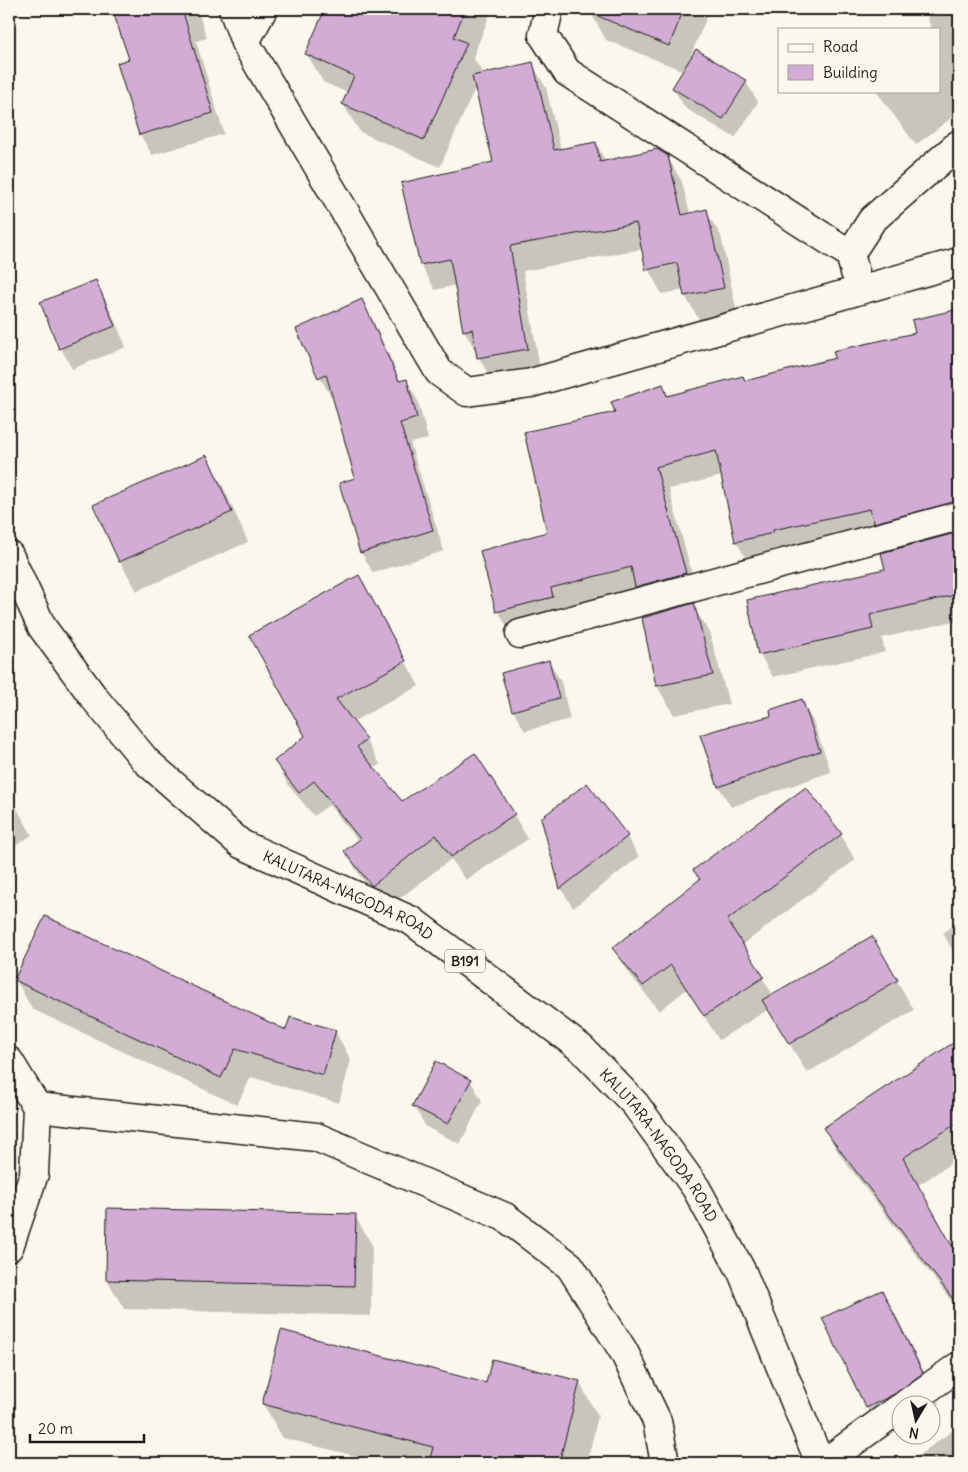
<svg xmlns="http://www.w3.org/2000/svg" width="968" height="1472" viewBox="0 0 968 1472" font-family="Delius,sans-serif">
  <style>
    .shadow { fill: #0003 }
    .building { fill: #d2acd5; stroke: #1c1c1c }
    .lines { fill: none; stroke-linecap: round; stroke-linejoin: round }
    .minor-casing { stroke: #1c1c1c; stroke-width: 31 }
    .primary-casing { stroke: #1c1c1c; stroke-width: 31 }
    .minor { stroke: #fbf7ec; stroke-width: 28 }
    .primary { stroke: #fbf7ec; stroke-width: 28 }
    .labels { text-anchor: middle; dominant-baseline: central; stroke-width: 4; stroke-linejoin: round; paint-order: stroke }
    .shield { fill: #fbf7ec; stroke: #5f5e5a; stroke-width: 1 }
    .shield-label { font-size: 14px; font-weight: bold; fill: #1c1c1c }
    .street-label { font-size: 15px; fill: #1c1c1c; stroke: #fbf7ec }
  </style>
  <rect width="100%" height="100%" fill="#fbf7ec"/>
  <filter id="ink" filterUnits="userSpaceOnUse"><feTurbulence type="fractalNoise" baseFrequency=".02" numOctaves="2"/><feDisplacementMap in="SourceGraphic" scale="10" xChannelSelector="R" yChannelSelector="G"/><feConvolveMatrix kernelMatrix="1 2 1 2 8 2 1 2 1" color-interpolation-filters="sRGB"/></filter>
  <g filter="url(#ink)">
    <!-- shadow -->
    <g class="shadow">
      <path d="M114,9H197L207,38L196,41L224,134L152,155L140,134L131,60Z"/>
      <path d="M327,9H386L419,23L425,9H492L473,57L482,72L480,76L532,63L546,88L561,150L596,143L606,162L667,156L682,182L690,214L706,211L721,236L737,313L700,321L685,296L684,290L662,294L648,269L643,249L523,271L541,374L493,383L464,330L456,285L435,290L421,265L403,183L495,163L476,86L440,167L360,132L343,104L348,93L323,82L307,54Z"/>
      <path d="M593,9H710L689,60L746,82L758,102L735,138L685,108L673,88L684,71L606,40L591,13Z"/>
      <path d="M935,9H959V112L916,145L876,91H939V29H928L931,27L927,18Z"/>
      <path d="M959,166V200L952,173Z"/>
      <path d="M95,281L107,302L126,347L72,369L61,348Z"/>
      <path d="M362,301L373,321L401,382L406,380L418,401L428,439L410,443L444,551L373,573L361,552L356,479L334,396L331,397L320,377Z"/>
      <path d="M959,311V526L749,564L736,541L722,476L669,489L698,596L511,634L498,611L549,533L616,413L663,386L669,397L745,382L837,359L916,334L913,321Z"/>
      <path d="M206,457L223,486L248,542L137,591L120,562L94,506Z"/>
      <path d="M959,533V630L954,621L882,638L885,652L773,677L760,655L748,601L886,570L883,554Z"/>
      <path d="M372,601L419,686L352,722L366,740L380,764L374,769L402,803L474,755L514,815L528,839L466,880L451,859L386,909L360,876L346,852L359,842L329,805L314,816L289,786L275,761L307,736Z"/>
      <path d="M693,605L710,634L729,704L674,715L657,686Z"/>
      <path d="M549,661L561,682L570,719L525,731L513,711L503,674Z"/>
      <path d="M801,701L813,721L831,772L731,807L719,787L701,736L773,717Z"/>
      <path d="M587,785L627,837L639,857L573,908L561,888Z"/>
      <path d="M806,788L841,835L855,860L742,945L773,995L871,937L914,1010L807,1073L769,1009L719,1040L687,989L659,1011L629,973L614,948L701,881L695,870Z"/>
      <path d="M9,795L32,835L9,850Z"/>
      <path d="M959,921V962L943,933Z"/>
      <path d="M16,980L287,1032L335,1031L351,1060L339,1103L251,1077L237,1105L32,1009Z"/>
      <path d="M959,1041V1158L917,1186L954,1250L959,1246V1311L840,1155L824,1128Z"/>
      <path d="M470,1080L482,1101L460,1144L426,1127L414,1106Z"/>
      <path d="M355,1216L372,1245L371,1316L124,1309L107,1280Z"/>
      <path d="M882,1291L899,1321L939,1403L930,1409V1404H900V1429L884,1437L867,1408Z"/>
      <path d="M579,1382L598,1416L587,1463H384L283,1438L263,1404Z"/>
      <path d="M959,1426V1463H908Z"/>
    </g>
    <!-- building -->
    <g class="building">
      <path d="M112,9H182L213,113L139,135L117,63L129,59Z"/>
      <path d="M325,9H465L454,37L467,43L424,140L342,104L354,76L305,54Z"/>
      <path d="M581,9H684L669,46Z"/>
      <path d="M696,49L747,81L723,119L672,88Z"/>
      <path d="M533,62L554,150L596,142L600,162L657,149L668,156L682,215L707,209L724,288L684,296L677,263L646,270L636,223L510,246L528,349L477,358L472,329L463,331L450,259L420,265L401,183L493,162L472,76Z"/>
      <path d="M96,280L115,326L59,349L40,302Z"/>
      <path d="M362,299L399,381L407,379L417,418L400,423L433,530L360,553L339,483L355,478L326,374L318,378L296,329Z"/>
      <path d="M959,309V501L874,523L870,509L773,530V533L735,542L716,451L656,467L686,573L635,587L631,567L551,588L553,597L496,612L480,551L547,532L524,432L615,412L611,402L663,384L667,396L743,376L745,381L835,358L833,351L915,333L912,320Z"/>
      <path d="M207,455L232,512L119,562L93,505Z"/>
      <path d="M959,532V594L870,615L873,629L758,655L747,600L885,569L881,553Z"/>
      <path d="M359,575L406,661L336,699L367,739L357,747L402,801L475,753L515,814L451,857L436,835L372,886L344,851L360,839L314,781L299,793L274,761L305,736L249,635Z"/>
      <path d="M694,603L713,675L656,686L642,618Z"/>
      <path d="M549,660L559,698L512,711L501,673Z"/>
      <path d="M802,699L820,751L718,787L700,735L719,729L771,716L770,710Z"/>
      <path d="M587,783L628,836L560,889L541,818Z"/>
      <path d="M806,787L842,834L727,920L764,977L704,1016L671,965L643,986L612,948L700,879L693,870Z"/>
      <path d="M45,916L286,1030L290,1017L336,1030L323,1075L235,1049L221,1078L14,980Z"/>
      <path d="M872,936L898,980L789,1044L762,1000Z"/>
      <path d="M959,1039V1122L903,1158L959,1258V1307L823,1128Z"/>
      <path d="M436,1061L471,1080L448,1124L412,1106Z"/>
      <path d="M107,1208L356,1214L354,1286L106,1280Z"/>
      <path d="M882,1290L923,1373L895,1394L866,1408L822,1318Z"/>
      <path d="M281,1330L486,1383L492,1359L580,1381L559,1463H429L433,1447L262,1404Z"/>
    </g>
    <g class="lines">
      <defs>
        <g id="minor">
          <path d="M233,9L245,42L439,372L467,392L531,383L959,262"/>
          <path d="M549,9L543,35L567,72L850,254"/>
          <path d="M245,42L263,9"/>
          <path d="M855,272L850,254L872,220L959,144"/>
          <path d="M520,634L959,516"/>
          <path d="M9,1061L37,1107L34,1174L9,1247"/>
          <path d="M37,1107L316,1137L505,1217L570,1266L624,1352L657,1421L665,1463"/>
          <path d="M906,1404L959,1366"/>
          <path d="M824,1463L900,1408"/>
        </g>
        <g id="primary">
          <path id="s1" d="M9,555L42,627L95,699L146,761L241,844L412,921L582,1049L635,1104L696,1188L742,1272L820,1463"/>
        </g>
      </defs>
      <!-- minor casing -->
      <use href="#minor" class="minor-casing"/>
      <!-- primary casing -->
      <use href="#primary" class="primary-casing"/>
      <!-- minor -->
      <use href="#minor" class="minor"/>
      <!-- primary -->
      <use href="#primary" class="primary"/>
    </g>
  </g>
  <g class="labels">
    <!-- shield labels -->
    <rect class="shield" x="445" y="949.5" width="40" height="23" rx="4"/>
    <g class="shield-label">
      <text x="465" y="961">B191</text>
    </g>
    <!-- street labels -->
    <g class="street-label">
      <text stroke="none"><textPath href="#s1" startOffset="494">KALUTARA-NAGODA ROAD</textPath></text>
      <text stroke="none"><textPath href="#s1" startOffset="899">KALUTARA-NAGODA ROAD</textPath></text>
    </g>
  </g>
  <!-- margin -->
  <rect width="968" height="1472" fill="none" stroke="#fbf7ec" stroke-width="30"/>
  <rect x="15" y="15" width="938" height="1442" fill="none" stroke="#1c1c1c" stroke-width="2" filter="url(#ink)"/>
  <!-- legend -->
  <rect x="778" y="28" width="162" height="65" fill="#fbf7ec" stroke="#a29f99"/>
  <rect x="788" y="44" width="25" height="8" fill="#fbf7ec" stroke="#a29f99"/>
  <text x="823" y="52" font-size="15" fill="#1c1c1c">Road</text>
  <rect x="788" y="65" width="25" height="15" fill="#d2acd5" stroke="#a29f99"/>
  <text x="823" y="78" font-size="15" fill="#1c1c1c">Building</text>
  <!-- north arrow -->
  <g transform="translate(916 1420) rotate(189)"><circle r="24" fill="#fbf7ec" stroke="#a29f99"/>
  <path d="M0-4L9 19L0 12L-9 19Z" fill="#1c1c1c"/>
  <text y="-8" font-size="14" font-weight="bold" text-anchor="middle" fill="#1c1c1c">N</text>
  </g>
  <!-- scale -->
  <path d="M30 1434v8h114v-8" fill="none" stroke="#1c1c1c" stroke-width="2.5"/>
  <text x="38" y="1434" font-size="15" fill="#1c1c1c" stroke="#fbf7ec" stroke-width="4" paint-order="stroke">20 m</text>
</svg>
